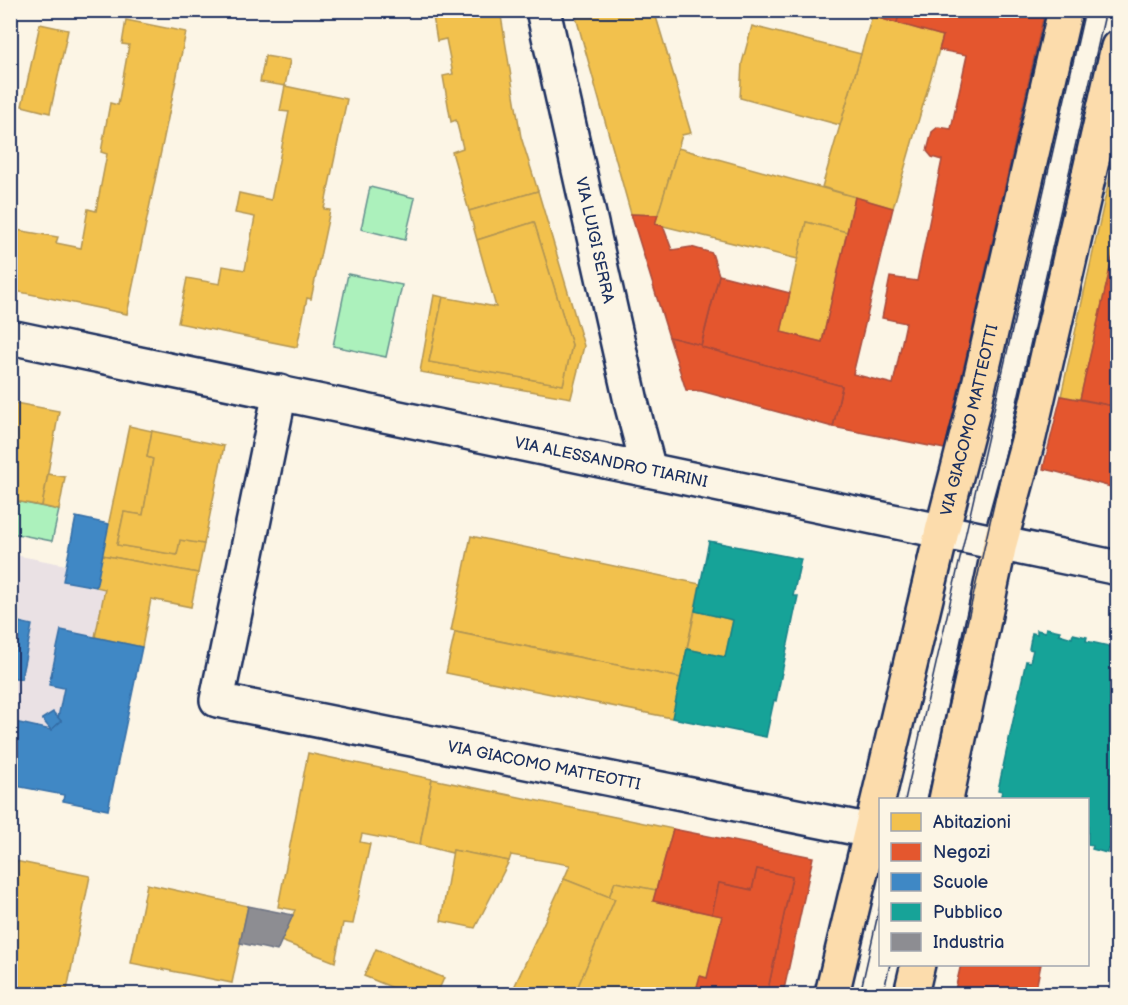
<svg xmlns="http://www.w3.org/2000/svg" width="1128" height="1005" viewBox="0 0 1128 1005" font-family="'Balsamiq Sans',sans-serif">
  <style>
    .built { fill: #eae1e4 }
    .green { fill: #acf1bc; stroke: #64908d; stroke-width: 1.5 }
    .homes { fill: #f2c14e; stroke: #b29553; stroke-width: 1.5 }
    .shops { fill: #e4572e; stroke: #a84b3c; stroke-width: 1.5 }
    .schools { fill: #3f88c5; stroke: #346da6; stroke-width: 1.5 }
    .public { fill: #17a398; stroke: #188087; stroke-width: 1.5 }
    .industry { fill: #8d8d92; stroke: #6b7182; stroke-width: 1.5 }
    .lines { fill: none; stroke-linecap: round; stroke-linejoin: round }
    .minor-casing { stroke: #1b2f5e; stroke-width: 38 }
    .major-casing { stroke: #1b2f5e; stroke-width: 38 }
    .minor { stroke: #fcf5e5; stroke-width: 33 }
    .major { stroke: #fcdcac; stroke-width: 33 }
    .tram { stroke: #1b2f5e; stroke-width: 1.5 }
    .labels { text-anchor: middle; dominant-baseline: central; stroke-width: 6; stroke-linejoin: round; paint-order: stroke }
    .street-label { font-size: 16px; fill: #1b2f5e; stroke: #fcf5e5 }
  </style>
  <rect width="100%" height="100%" fill="#fcf5e5"/>
  <filter id="ink" filterUnits="userSpaceOnUse"><feTurbulence type="fractalNoise" baseFrequency=".0167" numOctaves="2"/><feDisplacementMap in="SourceGraphic" scale="12" xChannelSelector="R" yChannelSelector="G"/><feConvolveMatrix kernelMatrix="1 2 1 2 8 2 1 2 1" color-interpolation-filters="sRGB"/></filter>
  <g filter="url(#ink)">
    <!-- built -->
    <path class="built" d="M10,554L66,565L63,581L151,599L108,810L63,801L64,795L11,785Z"/>
    <!-- green -->
    <g class="green">
      <path d="M370,187L415,198L405,240L361,229Z"/>
      <path d="M348,274L402,285L386,357L333,346Z"/>
      <path d="M10,500L59,510L52,541L11,533Z"/>
    </g>
    <!-- homes -->
    <g class="homes">
      <path d="M432,10H500L521,137L538,191L469,211L452,152L463,148L456,120L451,122L443,76L453,74L446,39L437,41Z"/>
      <path d="M574,10H654L691,133L682,135L658,215L631,214Z"/>
      <path d="M872,16L943,36L893,208L822,187Z"/>
      <path d="M126,20L186,32L127,314L10,290V229L58,237L56,243L81,248L88,209L96,211L107,154L101,152L110,103L118,105L129,45L122,44Z"/>
      <path d="M40,24L68,30L50,113L22,106Z"/>
      <path d="M752,26L861,54L840,125L740,98L742,63Z"/>
      <path d="M265,56L290,60L285,86L260,82Z"/>
      <path d="M285,86L347,99L324,209L330,210L311,299L307,298L297,347L178,323L187,278L220,284L223,266L245,270L255,217L235,213L239,193L271,200L289,112L280,111Z"/>
      <path d="M678,148L855,197L847,232L806,222L798,259L655,224Z"/>
      <path d="M1116,149L1118,150V234L1080,399L1073,398L1061,396Z"/>
      <path d="M538,191L584,346L571,398L420,372L434,295L443,297L429,362L563,385L572,345L534,222L477,240L469,211Z"/>
      <path d="M534,222L572,345L563,385L429,362L443,297L496,307L477,240Z"/>
      <path d="M806,222L847,232L822,342L781,332Z"/>
      <path d="M10,402L59,411L42,506L10,500Z"/>
      <path d="M129,426L152,431L147,457L153,459L143,515L124,512L117,545L177,555L180,540L204,544L198,573L102,555Z"/>
      <path d="M152,431L224,446L204,544L180,540L177,555L117,545L124,512L143,515L153,459L147,457Z"/>
      <path d="M48,474L65,477L59,510L42,506Z"/>
      <path d="M471,536L700,584L681,678L451,631Z"/>
      <path d="M102,555L198,573L191,607L151,599L142,647L95,637L105,589L96,587Z"/>
      <path d="M695,611L733,620L725,657L687,649Z"/>
      <path d="M455,632L681,678L672,718L446,673Z"/>
      <path d="M308,753L432,779L420,845L362,834L360,842L370,844L353,924L343,923L335,962L281,941L295,910L278,907Z"/>
      <path d="M432,779L673,829L656,890L615,882L609,897L564,879L570,865L511,855L509,861L453,850L452,853L420,845Z"/>
      <path d="M453,850L509,861L475,928L441,921Z"/>
      <path d="M10,860L90,876L67,990L60,994L10,985Z"/>
      <path d="M564,879L615,899L577,989L587,994H511Z"/>
      <path d="M615,882L656,890L653,901L722,916L707,978L700,976L695,994H587L577,989L615,899L609,897Z"/>
      <path d="M147,884L248,906L232,983L131,963Z"/>
      <path d="M376,949L444,978L437,994H408L364,976Z"/>
    </g>
    <!-- shops -->
    <g class="shops">
      <path d="M848,10H900L897,23Z"/>
      <path d="M900,10H1045L945,449L833,427L842,386L701,347L719,275L790,293L781,332L822,342L855,197L893,208L853,374L893,384L906,323L882,318L890,277L917,281L942,160L932,157L927,151L932,132L938,127L951,129L967,55L939,50L943,36L897,23Z"/>
      <path d="M631,214L658,215L655,224L663,226L672,250L691,247L712,253L719,275L701,345L669,337Z"/>
      <path d="M1118,234V303L1116,309H1118V407L1080,399Z"/>
      <path d="M669,337L701,345V347L842,386L833,427L701,391L686,390Z"/>
      <path d="M1061,396L1118,407V489L1057,472L1043,469Z"/>
      <path d="M673,829L813,857L783,994H767L792,877L757,869L752,890L719,883L712,914L653,901Z"/>
      <path d="M757,869L792,877L767,994H695L700,976L707,978L722,916L712,914L719,883L752,890Z"/>
      <path d="M961,964H1041L1035,994H954Z"/>
    </g>
    <!-- schools -->
    <g class="schools">
      <path d="M76,517L109,524L96,587L63,581Z"/>
      <path d="M10,620L32,625L21,679L10,677Z"/>
      <path d="M61,630L142,647L108,810L63,801L64,795L10,785V721L51,730L61,721L58,718L64,688L49,685Z"/>
      <path d="M53,712L61,721L51,730L42,719Z"/>
    </g>
    <!-- public -->
    <g class="public">
      <path d="M709,541L801,559L793,596H798L776,701L774,700L766,737L672,718L687,649L725,657L733,620L695,611Z"/>
      <path d="M1046,628L1060,631L1059,634L1072,638L1073,634L1087,637L1086,641L1118,648V851L1108,849L1107,853L1092,849L1093,846L1088,845V800H1000L1002,791L998,790L1026,661L1030,662L1033,650L1029,649L1032,633L1037,634V630L1045,632Z"/>
    </g>
    <!-- industry -->
    <path class="industry" d="M248,906L293,915L277,951L240,943Z"/>
    <g class="lines">
      <defs>
        <g id="minor">
          <path id="s1" d="M543,10L632,406L649,470"/>
          <path id="s2" d="M10,337L1118,568"/>
          <path id="s3" d="M280,392L217,700L871,831"/>
        </g>
        <g id="major">
          <path d="M946,800L1000,543L1029,437L1118,47"/>
          <path id="s4" d="M832,994L942,531L972,415L1065,10"/>
          <path d="M911,994L918,964"/>
        </g>
      </defs>
      <!-- minor casing -->
      <use href="#minor" class="minor-casing"/>
      <!-- major casing -->
      <use href="#major" class="major-casing"/>
      <!-- minor -->
      <use href="#minor" class="minor"/>
      <!-- major -->
      <use href="#major" class="major"/>
      <!-- tram -->
      <g class="tram">
        <path d="M905,800L1085,10"/>
        <path d="M927,800L1106,10"/>
        <path d="M860,994L880,905"/>
        <path d="M883,994L890,964"/>
      </g>
    </g>
  </g>
  <g class="labels">
    <!-- street labels -->
    <g class="street-label">
      <text stroke="none"><textPath href="#s1" startOffset="236">VIA LUIGI SERRA</textPath></text>
      <text stroke="none"><textPath href="#s4" startOffset="590">VIA GIACOMO MATTEOTTI</textPath></text>
      <text stroke="none"><textPath href="#s2" startOffset="614">VIA ALESSANDRO TIARINI</textPath></text>
      <text stroke="none"><textPath href="#s3" startOffset="648">VIA GIACOMO MATTEOTTI</textPath></text>
    </g>
  </g>
  <!-- margin -->
  <rect width="1128" height="1005" fill="none" stroke="#fcf5e5" stroke-width="36"/>
  <rect x="18" y="18" width="1092" height="969" fill="none" stroke="#1b2f5e" stroke-width="2" filter="url(#ink)"/>
  <!-- legend -->
  <rect x="879" y="798" width="210" height="168" fill="#fcf5e5" stroke="#a2a6af" stroke-width="1.5"/>
  <rect x="891" y="813" width="30" height="18" fill="#f2c14e" stroke="#a2a6af" stroke-width="1.5"/>
  <text x="933" y="828" font-size="18" fill="#1b2f5e">Abitazioni</text>
  <rect x="891" y="843" width="30" height="18" fill="#e4572e" stroke="#a2a6af" stroke-width="1.5"/>
  <text x="933" y="858" font-size="18" fill="#1b2f5e">Negozi</text>
  <rect x="891" y="873" width="30" height="18" fill="#3f88c5" stroke="#a2a6af" stroke-width="1.5"/>
  <text x="933" y="888" font-size="18" fill="#1b2f5e">Scuole</text>
  <rect x="891" y="903" width="30" height="18" fill="#17a398" stroke="#a2a6af" stroke-width="1.5"/>
  <text x="933" y="918" font-size="18" fill="#1b2f5e">Pubblico</text>
  <rect x="891" y="933" width="30" height="18" fill="#8d8d92" stroke="#a2a6af" stroke-width="1.5"/>
  <text x="933" y="948" font-size="18" fill="#1b2f5e">Industria</text>
</svg>
